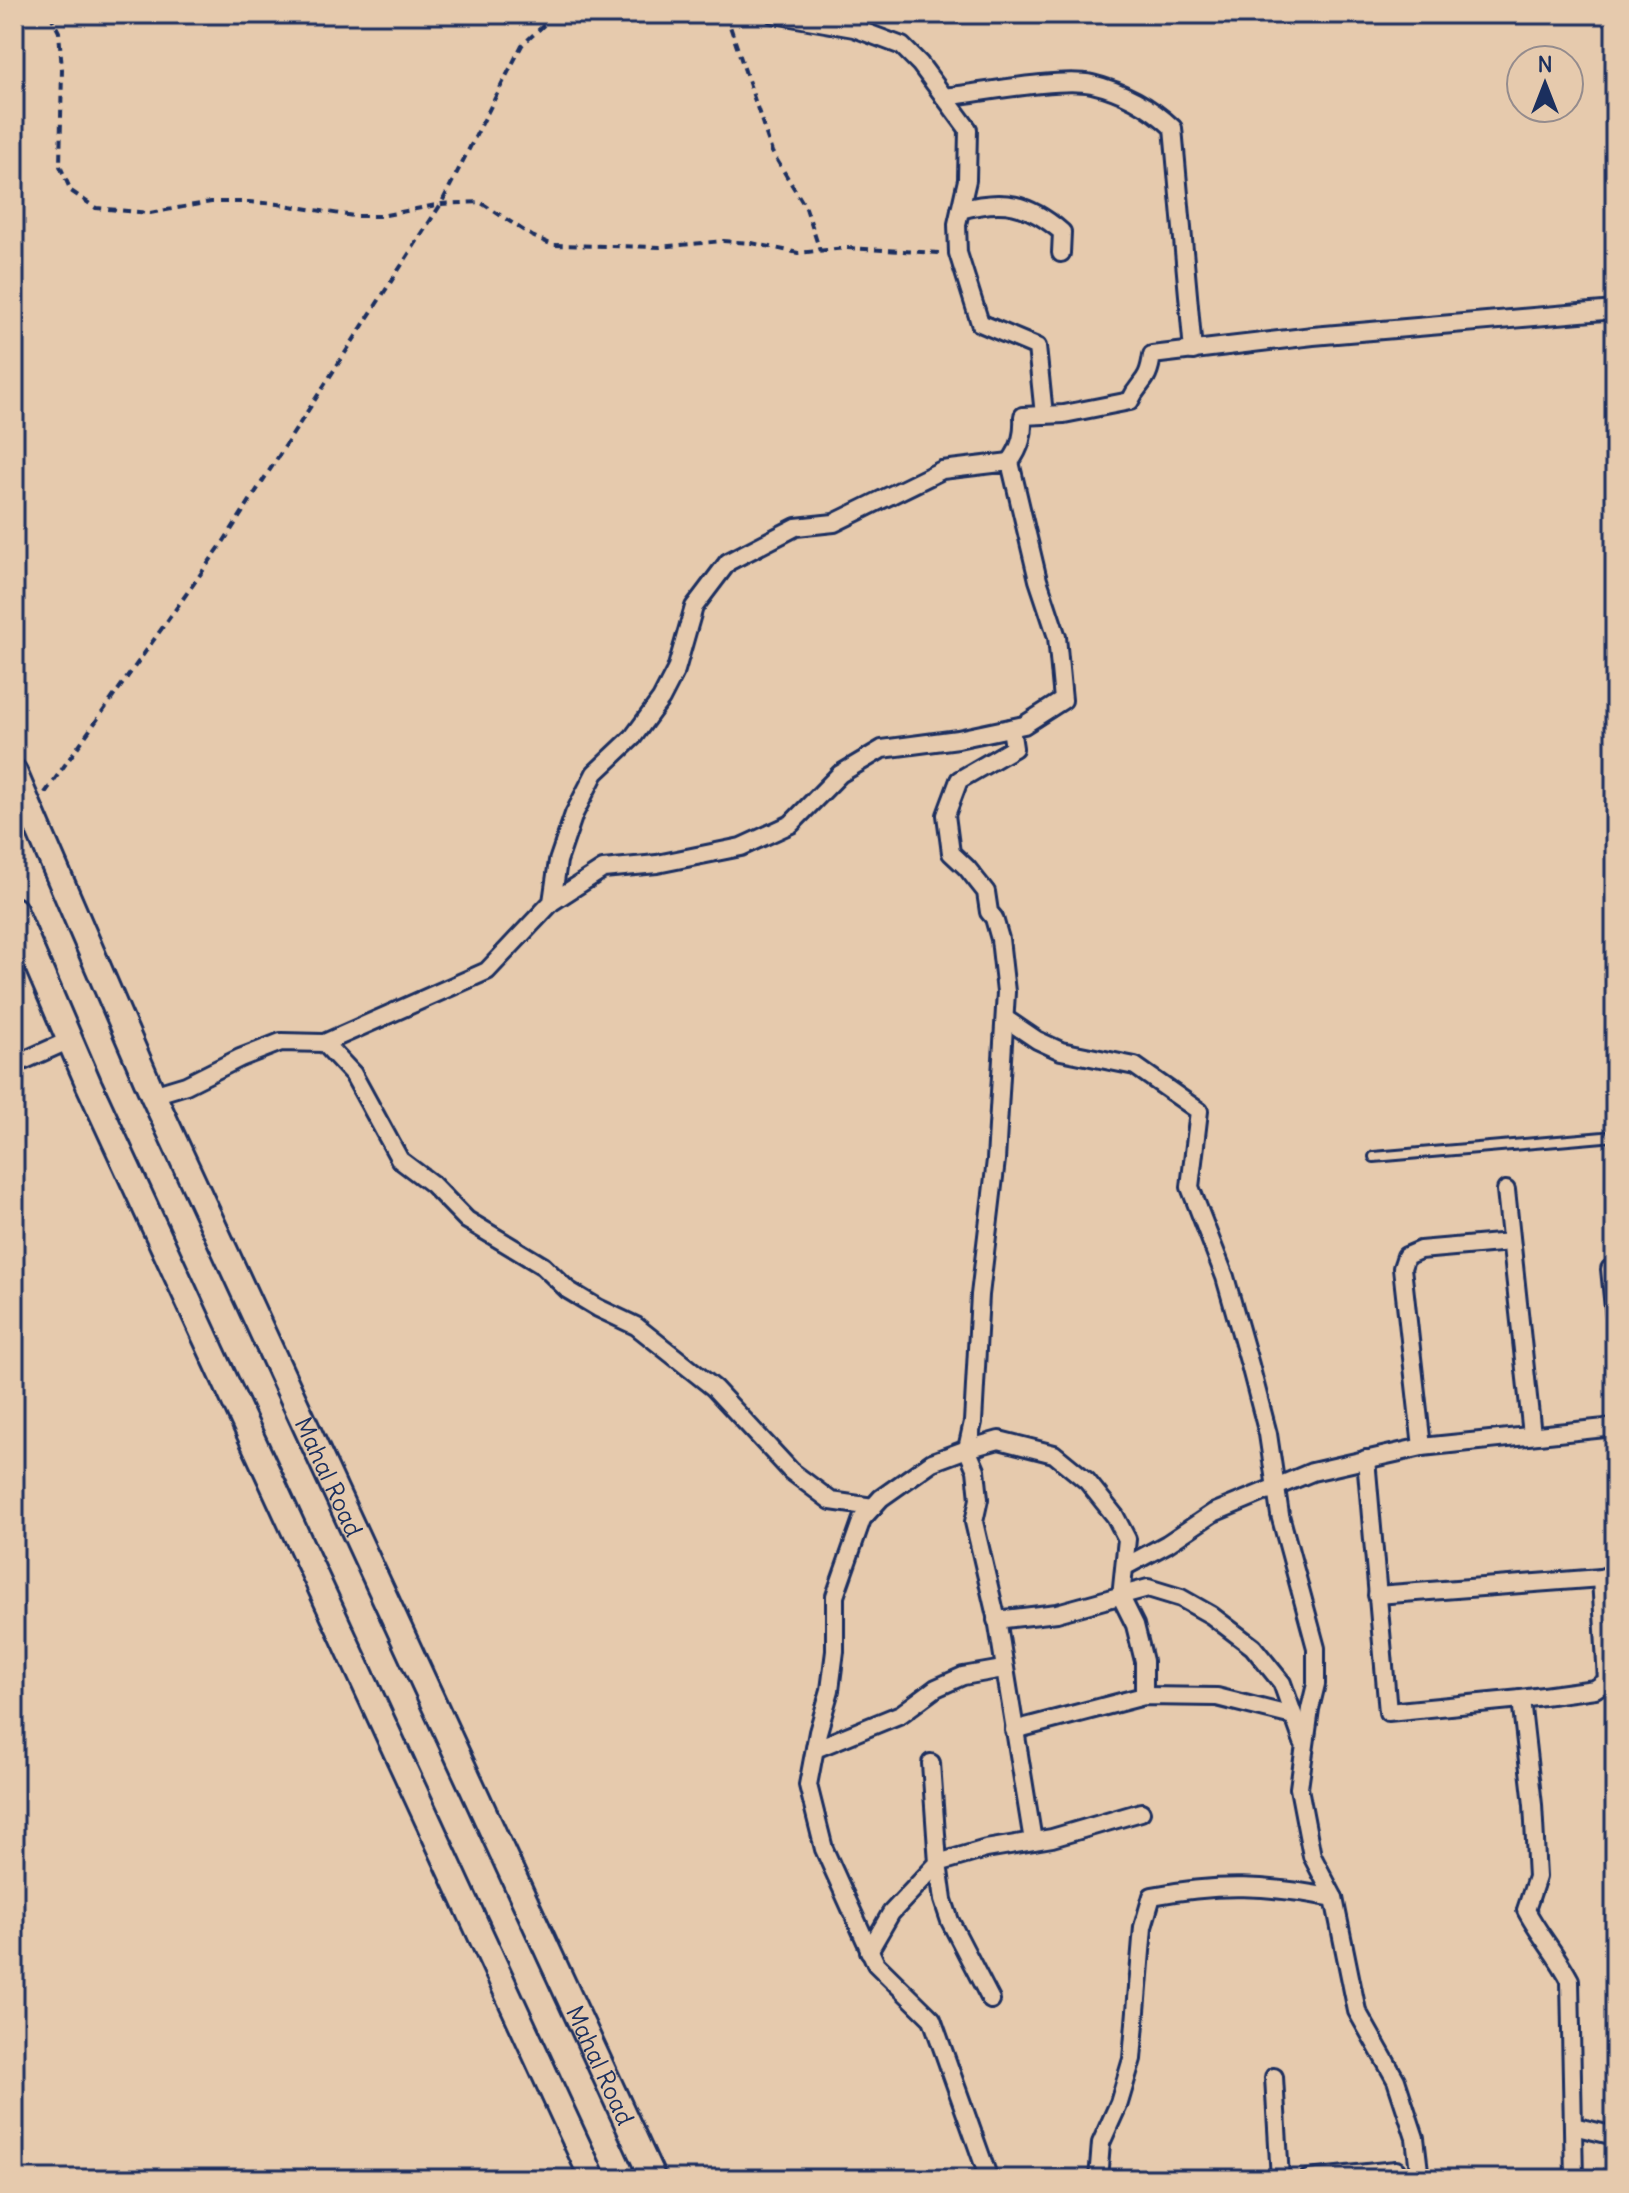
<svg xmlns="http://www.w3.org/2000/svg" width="1629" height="2193" viewBox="0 0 1629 2193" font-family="Delius,sans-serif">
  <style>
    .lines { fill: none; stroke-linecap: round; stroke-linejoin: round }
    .lane-casing { stroke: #1b2f5e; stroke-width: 14 }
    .street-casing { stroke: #1b2f5e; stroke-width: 22 }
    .secondary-casing { stroke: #1b2f5e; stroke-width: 30 }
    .path { stroke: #1b2f5e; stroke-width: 4; stroke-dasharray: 8 6; stroke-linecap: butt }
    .lane { stroke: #e6caad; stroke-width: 8 }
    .street { stroke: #e6caad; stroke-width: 16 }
    .secondary { stroke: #e6caad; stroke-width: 24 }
    .labels { text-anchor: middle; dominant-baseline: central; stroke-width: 6; stroke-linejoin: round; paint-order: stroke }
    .street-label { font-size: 24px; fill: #1b2f5e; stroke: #e6caad }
  </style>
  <rect width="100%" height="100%" fill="#e6caad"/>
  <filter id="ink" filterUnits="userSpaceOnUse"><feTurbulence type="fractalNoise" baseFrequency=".0125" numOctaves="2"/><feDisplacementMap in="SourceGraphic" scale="16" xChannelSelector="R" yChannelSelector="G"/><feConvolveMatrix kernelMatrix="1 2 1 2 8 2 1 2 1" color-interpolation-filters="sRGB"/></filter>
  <g filter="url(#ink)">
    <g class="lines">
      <defs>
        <path id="lane" d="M1374,1157L1615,1136"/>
        <g id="street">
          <path d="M774,14L854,28L902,46L920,64L968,129L967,180L957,224L958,253L980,323L1037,347L1044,415"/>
          <path d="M944,97C980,93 1060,77 1092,84C1122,91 1151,107 1173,128L1193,351"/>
          <path d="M960,210C1003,198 1028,203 1062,232L1061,253"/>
          <path d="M1010,462C1021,447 1024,434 1023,416L1064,414L1130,401C1140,379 1148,385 1152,355L1313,336L1615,310"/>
          <path d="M1011,728L1014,748L959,780L946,815L951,853L967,868L986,892L989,912L994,918L1000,939L1006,992L996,1160L980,1295L973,1422L967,1449L976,1470L979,1499L974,1522L998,1625L1033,1841"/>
          <path d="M1006,1019L1037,1040L1061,1051L1135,1066L1199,1111L1190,1187L1225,1277L1250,1365L1268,1434L1280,1515L1316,1648V1684L1310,1709L1299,1788L1312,1856L1334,1898L1357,2011L1396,2080L1415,2138L1420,2179"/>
          <path d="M324,1043L487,971L552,902L603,869L657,864L741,847L791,824L840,774L882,749L958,739L1024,725L1063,700L1057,637L1038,580L1010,462L942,470L834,523L796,527L728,562L694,607L676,670L661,699L633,737L595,773L574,814L558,861L552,902"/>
          <path d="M14,1065L70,1040"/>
          <path d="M153,1095L186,1085L240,1058L281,1042L324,1043L353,1074L400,1160L432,1184L467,1220L543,1266L568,1290L598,1308L636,1326L714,1388L791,1471L831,1501L873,1507"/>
          <path d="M1506,1190L1532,1435"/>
          <path d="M1610,1269L1615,1318"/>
          <path d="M1422,1447L1402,1268L1406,1256L1420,1250L1511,1242"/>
          <path d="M1366,1459L1388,1712L1521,1699"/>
          <path d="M1126,1566L1167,1544L1213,1513L1312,1472L1422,1447L1615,1427"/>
          <path d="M1377,1595L1601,1578"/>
          <path d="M996,1620L1057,1613L1148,1588L1181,1598L1211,1615L1253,1647L1282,1683L1303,1742"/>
          <path d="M1014,1730L1144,1696L1217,1697L1293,1716"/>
          <path d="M815,1749L901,1714L936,1688L963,1676L1003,1669"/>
          <path d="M869,1951L891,1913L938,1863L931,1763"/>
          <path d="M991,2000L950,1921L943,1900L938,1863L986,1849L1052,1838L1141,1812"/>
          <path d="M1274,2077L1280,2179"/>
          <path d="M1573,2126L1615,2136"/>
          <path d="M989,2179L932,2019L876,1964L824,1849L808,1785L818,1732L830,1690L835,1651V1596L862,1519L881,1498L932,1462L967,1449L999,1440L1054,1454L1087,1481L1115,1516L1127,1539L1121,1597L1135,1625L1144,1661V1696"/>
          <path d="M1098,2179L1101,2143L1119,2103L1132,2059L1143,1927L1152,1896C1218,1883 1269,1885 1334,1898"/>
          <path d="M1308,2179L1396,2170"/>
          <path d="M1574,2179L1570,1980C1557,1955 1539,1935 1526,1910L1537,1877L1533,1805L1521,1699L1595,1689L1607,1681L1601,1578L1615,1573"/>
        </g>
        <g id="secondary">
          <path id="s1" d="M14,772L153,1095L653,2179"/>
          <path d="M14,910L89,1085L593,2179"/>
        </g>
      </defs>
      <!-- lane casing -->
      <use href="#lane" class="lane-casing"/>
      <!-- street casing -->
      <use href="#street" class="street-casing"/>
      <!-- secondary casing -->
      <use href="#secondary" class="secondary-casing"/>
      <!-- path -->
      <g class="path">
        <path d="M50,14L59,32L62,69L60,166L71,191L96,208L150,213L211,202H249L278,204L353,216H381L441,204L480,202L532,236L553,245L660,247L723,241L752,243L798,253L845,248L941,253"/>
        <path d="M726,14L772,152L806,208L820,251"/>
        <path d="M45,793L224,541L441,204L522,45L556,14"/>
      </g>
      <!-- lane -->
      <use href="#lane" class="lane"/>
      <!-- street -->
      <use href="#street" class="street"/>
      <!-- secondary -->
      <use href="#secondary" class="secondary"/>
    </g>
  </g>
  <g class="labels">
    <!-- street labels -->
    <g class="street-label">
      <text stroke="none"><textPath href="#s1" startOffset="772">Mahal Road</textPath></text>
      <text stroke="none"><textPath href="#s1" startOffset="1420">Mahal Road</textPath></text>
    </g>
  </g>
  <!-- margin -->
  <rect width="1629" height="2193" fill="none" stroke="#e6caad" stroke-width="48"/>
  <rect x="24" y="24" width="1581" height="2145" fill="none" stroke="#1b2f5e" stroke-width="3" filter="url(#ink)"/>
  <!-- north arrow -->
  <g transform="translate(1545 84)"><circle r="38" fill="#e6caad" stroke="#958c8d" stroke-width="2"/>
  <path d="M0-6L14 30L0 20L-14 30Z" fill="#1b2f5e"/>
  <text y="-12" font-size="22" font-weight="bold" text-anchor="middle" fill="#1b2f5e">N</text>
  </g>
</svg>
